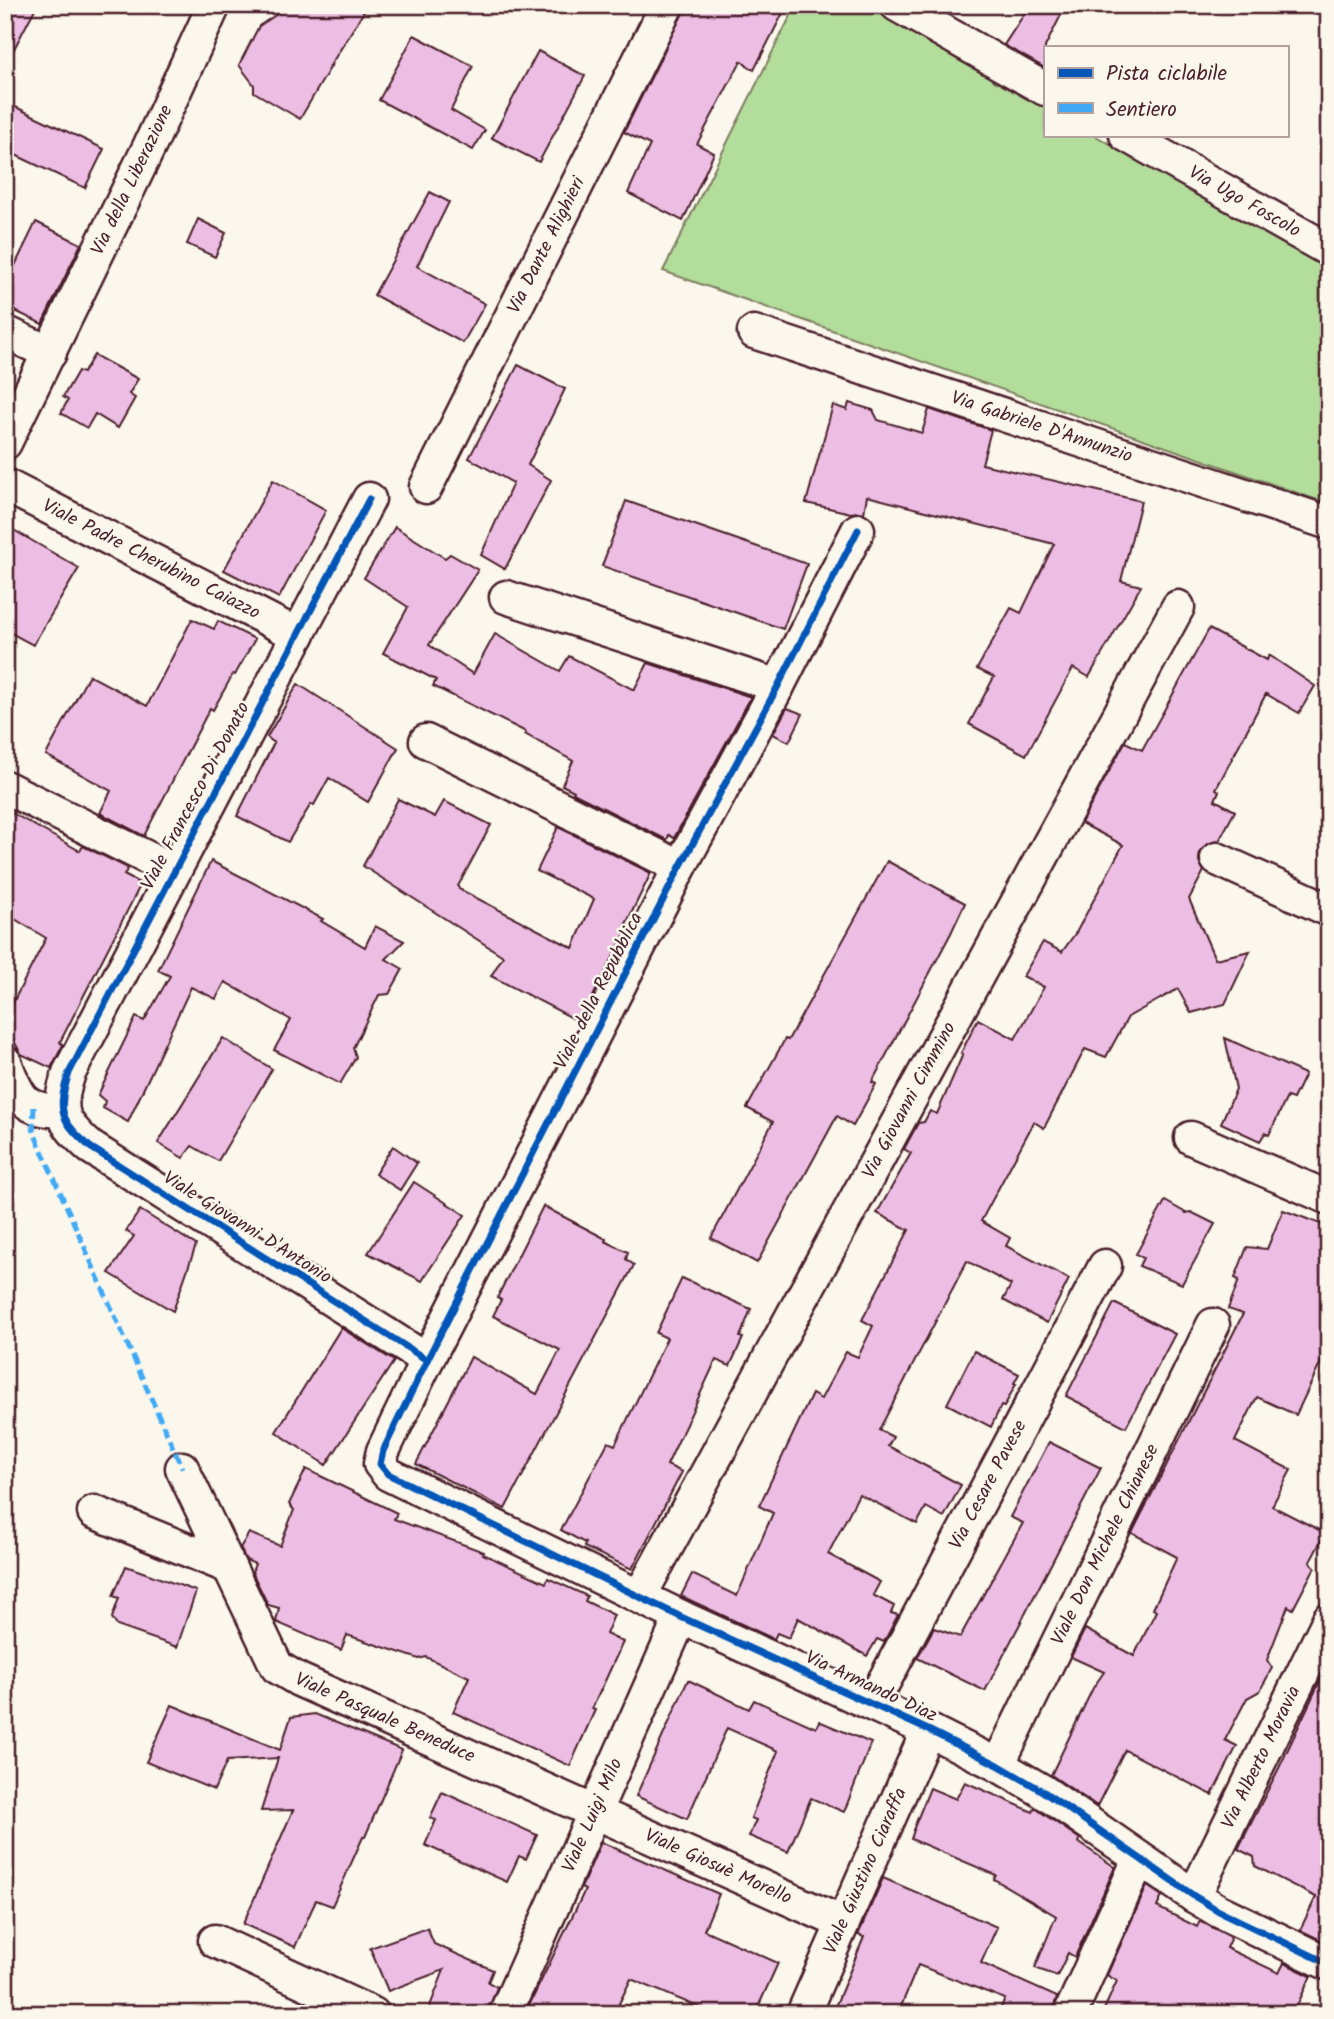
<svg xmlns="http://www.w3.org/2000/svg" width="1334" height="2019" viewBox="0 0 1334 2019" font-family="Kalam,sans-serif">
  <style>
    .green { fill: #b2dd9a; stroke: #7e7e62; stroke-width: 2 }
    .building { fill: #ecbee3; stroke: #4a1f2b; stroke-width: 2 }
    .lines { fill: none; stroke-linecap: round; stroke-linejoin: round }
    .minor-casing { stroke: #4a1f2b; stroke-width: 37 }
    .minor { stroke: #fbf7ec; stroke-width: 32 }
    .quiet { stroke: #3fa9f5; stroke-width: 5; stroke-dasharray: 10 5; stroke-linecap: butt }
    .cycleway-casing { stroke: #fbf7ec; stroke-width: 11 }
    .cycleway { stroke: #0057b8; stroke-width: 7 }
    .labels { text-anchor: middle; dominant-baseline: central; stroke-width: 5; stroke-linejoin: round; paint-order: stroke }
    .street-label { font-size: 19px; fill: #4a1f2b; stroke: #fbf7ec }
  </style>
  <rect width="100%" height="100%" fill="#fbf7ec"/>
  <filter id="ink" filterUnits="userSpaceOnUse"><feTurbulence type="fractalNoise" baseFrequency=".0143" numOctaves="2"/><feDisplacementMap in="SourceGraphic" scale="14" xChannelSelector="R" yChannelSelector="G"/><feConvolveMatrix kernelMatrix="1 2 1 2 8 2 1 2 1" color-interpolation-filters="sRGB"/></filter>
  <g filter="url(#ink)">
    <!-- green -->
    <path class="green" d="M796,5H864L1045,107V135H1094L1329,267V504L663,271Z"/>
    <!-- building -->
    <g class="building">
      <path d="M5,5H37L5,66Z"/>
      <path d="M291,5H368L330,66H331L300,119L254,92V85L239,65L259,26Z"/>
      <path d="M685,5H787L754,70L741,61L697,144L714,153L683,221L628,193L650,145L624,132L683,13Z"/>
      <path d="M1030,5H1066L1045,47V68L1004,45Z"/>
      <path d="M414,35L473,66L451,110L485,130L473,150L379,100Z"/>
      <path d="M538,51L585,76L539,162L492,138Z"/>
      <path d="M5,102L104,149L85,188L5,150Z"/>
      <path d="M430,192L449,202L417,266L485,304L463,343L374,295Z"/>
      <path d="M198,219L226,233L215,257L187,244Z"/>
      <path d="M36,222L81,244L42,324L5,306V286Z"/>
      <path d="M94,355L138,379L129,394L135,398L118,428L95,414L87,428L61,413L68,400L63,397L78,371L83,373Z"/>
      <path d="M518,365L565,389L528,465L551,480L505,569L481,555L513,483L469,458Z"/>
      <path d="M849,403L873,410L878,420L922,433L929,409L991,430L982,464L1141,501L1121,581L1141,586L1089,677L1073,668L1026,755L969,724L994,677L977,669L1011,608L1021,613L1054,544L867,496L864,513L858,512L851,513L806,503L833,405L847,410Z"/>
      <path d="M273,480L326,510L279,598L224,570Z"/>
      <path d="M626,501L807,564L783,629L602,566Z"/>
      <path d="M5,525L79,568L33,645L5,630Z"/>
      <path d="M395,527L445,558L450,554L478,570L429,645L473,674L495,634L560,671L569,656L634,690L648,663L751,697L674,838L669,835L667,840L573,793L574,791L562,785L573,761L525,734L526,732L433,686L436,680L383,653L408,607L364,578Z"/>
      <path d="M192,619L214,629L218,621L255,639L235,675L233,674L213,710L210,708L144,836L100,813L111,791L46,755L89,675L147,706Z"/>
      <path d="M1209,629L1267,660L1269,655L1315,686L1299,713L1266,694L1216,789L1219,791L1215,800L1235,811L1219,841L1207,844L1200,852L1199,861L1204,871L1189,899L1215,959L1250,951L1225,1004L1191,1013L1178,989L1128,1017L1106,1057L1085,1049L1044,1128L1034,1122L981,1221L1010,1238L1006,1246L1069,1279L1047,1323L1003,1300L1011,1285L967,1261L879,1430L893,1437L888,1446L961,1485L944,1517L926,1507L917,1524L859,1494L828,1554L880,1582L873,1595L894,1606L891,1613L898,1615L884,1642L877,1639L867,1656L798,1618L789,1638L777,1633L774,1639L681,1596L692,1574L737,1596L773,1513L759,1506L812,1394L821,1399L846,1352L858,1357L873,1326L862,1320L909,1230L877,1213L911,1153L904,1149L918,1123L924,1122L930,1111L937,1114L963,1054L961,1053L978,1019L1015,1039L1044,987L1023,976L1043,942L1062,952L1077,931L1123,845L1081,823L1125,742L1142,750Z"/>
      <path d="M298,684L398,748L368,802L329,778L314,805L311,804L288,842L237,816L274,743L267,737Z"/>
      <path d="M787,708L803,714L789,742L773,734Z"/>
      <path d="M398,799L435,817L444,801L491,825L458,886L459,889L573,948L594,899L537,871L558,827L651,873L625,926L628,928L580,1022L491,976L503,956L363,866Z"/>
      <path d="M5,809L80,851L83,846L128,868L124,875L141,884L60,1042L63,1045L51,1068L21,1054L5,1024V1018L46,938L5,913Z"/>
      <path d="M211,861L323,919L321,921L365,947L375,926L404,941L386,959L403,969L389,994L379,995L353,1048L356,1057L340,1084L274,1050L291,1020L225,982L216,999L191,987L128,1122L103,1108L105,1101L98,1095L136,1017L144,1021L170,976L158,970Z"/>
      <path d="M887,861L965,903L951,933L872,1082L876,1084L853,1126L837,1116L757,1263L711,1238L773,1122L747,1108L785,1039L788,1040Z"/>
      <path d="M223,1038L272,1069L218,1161L192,1146L183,1158L158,1143Z"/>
      <path d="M1225,1038L1305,1074L1293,1099L1287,1097L1269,1135L1265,1133L1260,1141L1221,1123L1236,1089Z"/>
      <path d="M393,1146L417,1163L400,1190L375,1174Z"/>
      <path d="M414,1182L465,1215L422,1281L368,1253Z"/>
      <path d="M1165,1201L1186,1213L1191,1212L1215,1224L1182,1284L1139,1266L1143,1258L1136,1254Z"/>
      <path d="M543,1206L606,1239L605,1241L628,1252L626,1259L634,1265L505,1509L416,1464L471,1357L537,1394L560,1350L493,1316L501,1300L497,1298Z"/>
      <path d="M140,1210L196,1245L173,1311L109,1273L134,1236L126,1231Z"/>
      <path d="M1283,1210L1329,1227V1366L1321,1362L1296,1415L1257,1397L1235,1441L1291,1470L1272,1506L1325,1533L1310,1562L1315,1567L1293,1609L1288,1606L1267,1660L1272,1668L1260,1691L1247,1698L1225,1740L1237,1746L1212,1795L1125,1750L1097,1806L1051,1775L1093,1688L1104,1672L1071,1657L1085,1629L1134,1656L1156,1611L1153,1609L1177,1557L1132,1533L1243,1314L1228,1309L1239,1280L1235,1278L1247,1247L1267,1249Z"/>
      <path d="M682,1278L751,1309L740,1337L743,1338L730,1366L716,1360L667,1465L682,1472L632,1569L584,1547L585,1543L561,1530L608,1442L615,1445L667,1338L656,1333Z"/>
      <path d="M1114,1303L1175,1334L1126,1427L1066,1396Z"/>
      <path d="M341,1328L394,1361L326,1465L276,1432Z"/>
      <path d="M974,1351L1019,1374L1014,1383L1016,1384L1004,1407L1001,1406L991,1427L947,1404Z"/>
      <path d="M1049,1442L1101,1468L985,1691L917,1658L934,1628L960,1637L1023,1523L1010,1517Z"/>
      <path d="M306,1469L397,1513L394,1519L484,1552L483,1554L546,1583L548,1578L587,1596L585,1601L614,1615L606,1634L623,1642L592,1709L595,1710L570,1766L453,1712L469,1677L426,1657L419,1659L347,1635L341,1650L276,1622L279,1608L268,1605L252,1572L255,1564L246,1560L240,1548L249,1533L280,1546L294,1510L289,1504Z"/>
      <path d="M126,1566L196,1591L177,1647L117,1626L112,1618L119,1598L113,1596Z"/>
      <path d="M1329,1662V1939L1327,1943L1300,1930L1316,1897L1255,1866L1254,1857L1238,1849L1279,1768Z"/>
      <path d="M688,1680L749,1709L754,1700L816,1728L819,1721L871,1743L844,1812L811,1798L788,1852L749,1836L756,1820L751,1818L778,1751L727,1728L687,1819L636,1796Z"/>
      <path d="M172,1705L280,1750L291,1717L315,1714L402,1750L365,1837H363L332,1906L316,1900L295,1947L243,1924L293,1810L261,1811L278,1758L227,1761L214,1790L146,1762Z"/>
      <path d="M965,1782L1033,1812L1035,1808L1080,1839L1078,1842L1115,1867L1075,1957L1068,1953L1057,1976L1035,1968L1056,1916L994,1879L996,1875L911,1839L914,1830H913L930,1788L956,1799Z"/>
      <path d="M442,1792L537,1835L526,1859L519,1856L507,1882L425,1845L436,1820L430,1818Z"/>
      <path d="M601,1842L719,1894L704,1930L778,1963L755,2014H698L701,2008L631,1979L614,2014H525L585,1890L581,1888Z"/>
      <path d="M883,1878L997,1927L981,1963L1057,1997L1051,2014H998L1005,1999L918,1965L898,2014H832L864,1937L858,1935Z"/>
      <path d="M1147,1886L1162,1896L1157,1907L1197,1927L1200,1921L1231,1937L1226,1948L1279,1973L1284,1963L1311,1976L1293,2014H1102L1117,1981L1107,1975Z"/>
      <path d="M427,1928L434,1944L493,1970L488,1982L497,1987L487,2014H427L444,1970L388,1991L370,1948Z"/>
    </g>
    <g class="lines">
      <defs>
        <g id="minor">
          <path d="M897,5L1045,89"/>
          <path id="s1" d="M1126,135L1329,250"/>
          <path d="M5,332L50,353"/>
          <path id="s2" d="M754,332L1329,523"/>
          <path id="s3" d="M5,443L150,145L214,5"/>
          <path id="s4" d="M5,485L298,635"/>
          <path id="s5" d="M426,487L667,5"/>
          <path d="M369,499L69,1073C56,1111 61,1121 90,1147L427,1360"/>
          <path d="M858,530L778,686L680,867L427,1360L383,1451L380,1464L388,1474L681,1617L928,1730L998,1765L1041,1790L1194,1896L1219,1911L1329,1964"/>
          <path d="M506,597L778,686"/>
          <path d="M426,741L680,867"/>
          <path d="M5,787L174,871"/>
          <path d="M1217,859L1329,910"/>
          <path d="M5,1062C17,1094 23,1113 62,1110"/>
          <path d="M1191,1138L1329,1198"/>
          <path id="s6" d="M182,1468L277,1667L299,1680L843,1923"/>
          <path d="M94,1512L229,1567"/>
          <path id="s7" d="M640,1596L1178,607"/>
          <path id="s8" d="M872,1704L1105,1266"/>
          <path id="s9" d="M998,1765L1213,1325"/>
          <path id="s10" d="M1194,1896L1329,1619"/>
          <path d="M215,1941L373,2014"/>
          <path id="s11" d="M505,2014L681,1617"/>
          <path id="s12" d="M803,2014L928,1730"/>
          <path d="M1070,2014L1139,1859"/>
        </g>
      </defs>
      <!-- minor casing -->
      <use href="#minor" class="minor-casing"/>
      <!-- minor -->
      <use href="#minor" class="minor"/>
      <!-- quiet -->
      <path class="quiet" d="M34,1107L33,1128L35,1135L182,1468"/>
      <defs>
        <g id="cycleway">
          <path d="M369,499L69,1073C56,1111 61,1121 90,1147L427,1360"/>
          <path d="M858,530L778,686L680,867L427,1360L383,1451L380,1464L388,1474L681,1617L928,1730L998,1765L1041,1790L1194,1896L1219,1911L1329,1964"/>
        </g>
      </defs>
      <!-- cycleway casing -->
      <use href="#cycleway" class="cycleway-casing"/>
      <!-- cycleway -->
      <use href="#cycleway" class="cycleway"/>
    </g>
  </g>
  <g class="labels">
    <!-- street labels -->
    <g class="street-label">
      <text stroke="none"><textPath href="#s3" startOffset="292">Via della Liberazione</textPath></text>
      <text stroke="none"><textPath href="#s1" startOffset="136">Via Ugo Foscolo</textPath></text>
      <text stroke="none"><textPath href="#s5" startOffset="270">Via Dante Alighieri</textPath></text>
      <text stroke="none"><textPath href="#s2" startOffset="303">Via Gabriele D'Annunzio</textPath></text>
      <text stroke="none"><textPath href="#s4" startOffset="164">Viale Padre Cherubino Caiazzo</textPath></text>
      <text transform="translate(196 796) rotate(-62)">Viale Francesco Di Donato</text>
      <text transform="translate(599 991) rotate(-63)">Viale della Repubblica</text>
      <text stroke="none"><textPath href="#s7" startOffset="564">Via Giovanni Cimmino</textPath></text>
      <text transform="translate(247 1228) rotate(32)">Viale Giovanni D'Antonio</text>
      <text stroke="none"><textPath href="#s8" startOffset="248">Via Cesare Pavese</textPath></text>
      <text stroke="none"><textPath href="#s9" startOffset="245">Viale Don Michele Chianese</textPath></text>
      <text transform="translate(871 1687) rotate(25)">Via Armando Diaz</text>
      <text stroke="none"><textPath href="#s6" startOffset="340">Viale Pasquale Beneduce</textPath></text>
      <text stroke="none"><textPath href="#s10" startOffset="154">Via Alberto Moravia</textPath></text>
      <text stroke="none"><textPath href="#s11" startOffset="217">Viale Luigi Milo</textPath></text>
      <text stroke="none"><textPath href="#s6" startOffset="705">Viale Giosuè Morello</textPath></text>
      <text stroke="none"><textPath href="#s12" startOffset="156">Viale Giustino Ciaraffa</textPath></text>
    </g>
  </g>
  <!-- margin -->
  <rect width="1334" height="2019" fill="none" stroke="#fbf7ec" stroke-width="28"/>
  <rect x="14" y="14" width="1306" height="1991" fill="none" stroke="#4a1f2b" stroke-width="2.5" filter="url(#ink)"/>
  <!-- legend -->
  <rect x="1044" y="46" width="245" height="91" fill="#fbf7ec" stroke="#b4a19f" stroke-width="2"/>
  <rect x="1058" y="68" width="35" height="10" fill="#0057b8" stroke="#b4a19f" stroke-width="2"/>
  <text x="1106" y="80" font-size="21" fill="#4a1f2b">Pista ciclabile</text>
  <rect x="1058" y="103" width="35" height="10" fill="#3fa9f5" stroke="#b4a19f" stroke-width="2"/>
  <text x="1106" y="116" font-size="21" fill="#4a1f2b">Sentiero</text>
</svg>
